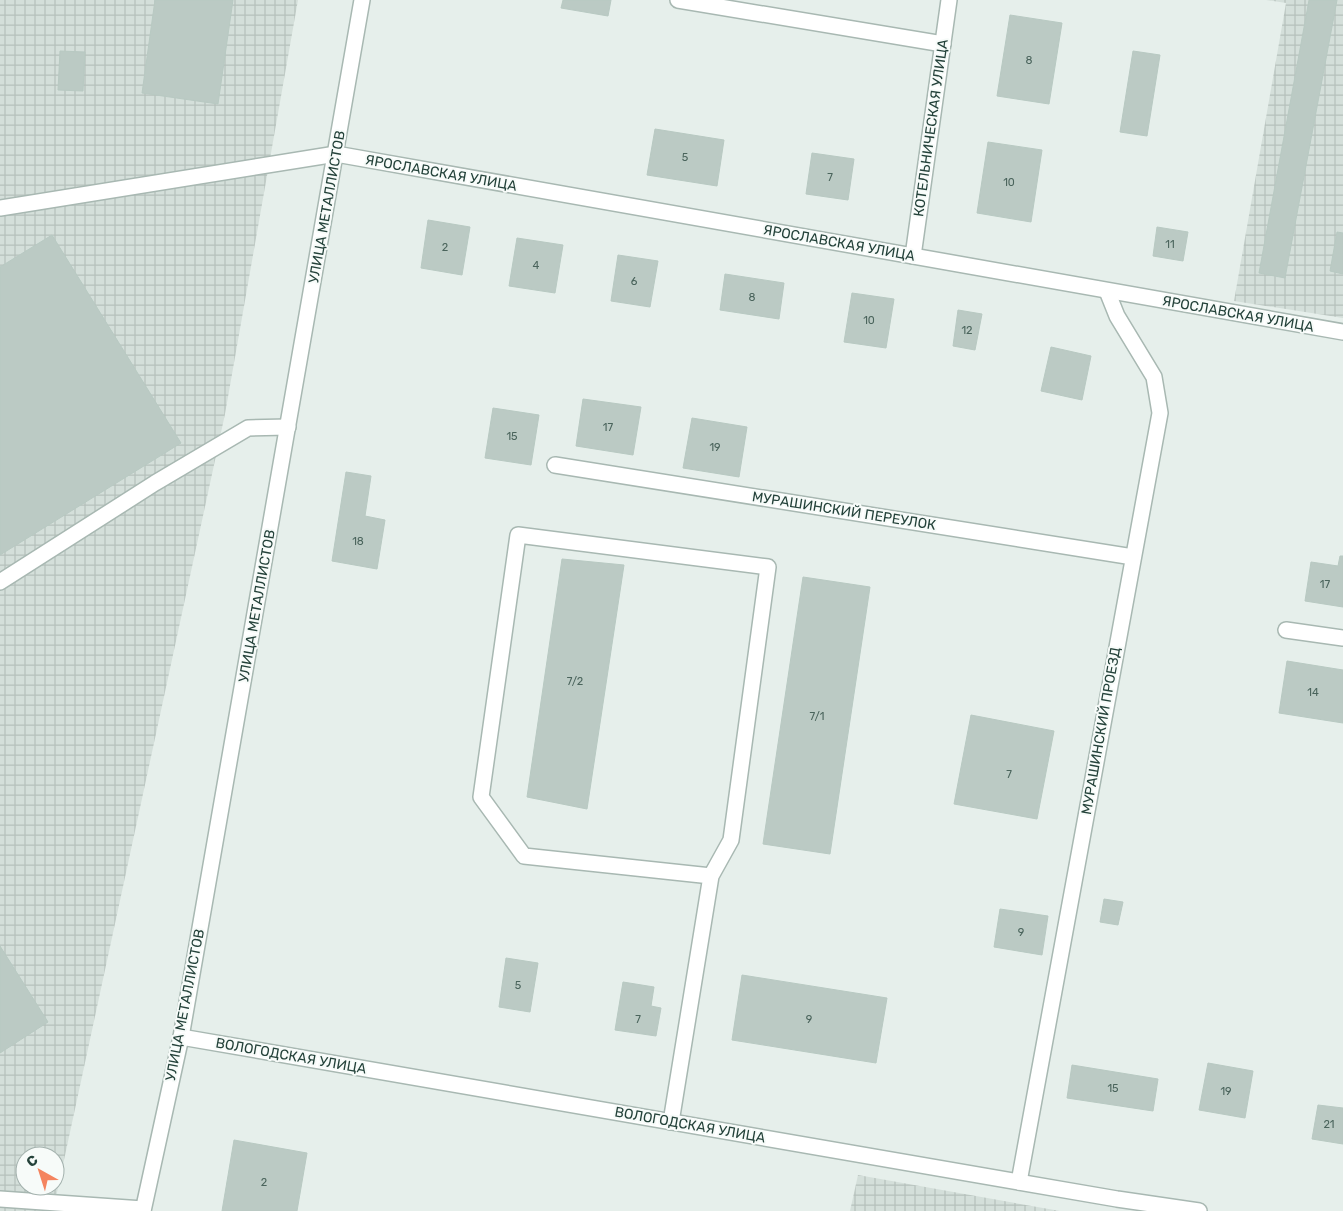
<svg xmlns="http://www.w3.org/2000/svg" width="1343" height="1211" viewBox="0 0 1343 1211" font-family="Rubik,sans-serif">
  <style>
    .industrial { fill: url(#industrial-grid); fill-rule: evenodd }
    .building { fill: #bbcac4; stroke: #b8c9c2 }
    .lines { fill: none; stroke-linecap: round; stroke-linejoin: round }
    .minor-casing { stroke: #a8b8b2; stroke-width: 18 }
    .minor { stroke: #fff; stroke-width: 15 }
    .labels { text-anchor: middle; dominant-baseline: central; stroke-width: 4; stroke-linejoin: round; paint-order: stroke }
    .number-label { font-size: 11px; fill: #4a645c }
    .street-label { font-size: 14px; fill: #24423a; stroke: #f7fbf9 }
  </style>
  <defs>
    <pattern id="industrial-grid" width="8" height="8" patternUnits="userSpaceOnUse" patternTransform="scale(1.25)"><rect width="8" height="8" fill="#d4dfda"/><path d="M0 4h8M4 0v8" fill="none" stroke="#b6c1bc"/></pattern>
  </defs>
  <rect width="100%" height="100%" fill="#e6efeb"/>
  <!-- industrial -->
  <g class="industrial">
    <path d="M0,0H298L225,414L53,1211H0ZM25,1156H55V1186H25Z"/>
    <path d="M1266,0H1343V318L1234,301L1286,3Z"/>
    <path d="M858,1175L1060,1211H850Z"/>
  </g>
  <!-- building -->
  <g class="building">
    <path d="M155,0H233L218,104L142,93Z"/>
    <path d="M563,0H611L608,16L561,8Z"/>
    <path d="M1309,0H1337L1285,278L1259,273Z"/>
    <path d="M1010,15L1062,23L1049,104L997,96Z"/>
    <path d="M60,51L85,52L83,91L58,90Z"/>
    <path d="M1133,51L1160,55L1147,136L1120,132Z"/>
    <path d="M655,129L724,140L717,186L647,175Z"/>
    <path d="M988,142L1042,150L1031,222L977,213Z"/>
    <path d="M812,153L854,159L848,200L806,194Z"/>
    <path d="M428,220L470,227L462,275L421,268Z"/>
    <path d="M1157,227L1188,232L1183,261L1153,256Z"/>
    <path d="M1337,232L1343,233V274L1330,271Z"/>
    <path d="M52,235L181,443L0,555V267Z"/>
    <path d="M517,238L563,245L555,293L509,286Z"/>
    <path d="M618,255L658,261L650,307L611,301Z"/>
    <path d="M725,274L784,283L779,319L720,310Z"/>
    <path d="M852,293L894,299L886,348L844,342Z"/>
    <path d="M958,310L982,314L975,350L953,346Z"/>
    <path d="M1051,347L1091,356L1082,400L1041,391Z"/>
    <path d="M583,399L641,407L633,455L576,446Z"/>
    <path d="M493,408L539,415L531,465L485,458Z"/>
    <path d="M692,418L747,427L739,477L683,468Z"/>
    <path d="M346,472L371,476L365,516L385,520L377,569L332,561Z"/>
    <path d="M1340,556H1343V607L1305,601L1311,562L1338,566Z"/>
    <path d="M562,559L624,565L587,809L527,797Z"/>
    <path d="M803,577L870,587L830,854L763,844Z"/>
    <path d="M1287,661L1343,670V723L1279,713Z"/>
    <path d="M971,715L1054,731L1037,819L954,804Z"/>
    <path d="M1104,899L1123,902L1118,925L1100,922Z"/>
    <path d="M1000,909L1048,916L1042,955L994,947Z"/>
    <path d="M0,946L48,1022L0,1053Z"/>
    <path d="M506,958L538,963L530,1012L499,1007Z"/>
    <path d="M742,975L887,998L876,1063L732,1040Z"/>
    <path d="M623,982L654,987L651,1006L661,1008L656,1036L615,1030Z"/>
    <path d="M1208,1063L1253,1071L1245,1118L1199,1110Z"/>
    <path d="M1072,1065L1158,1079L1153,1111L1067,1098Z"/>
    <path d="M1318,1105L1343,1108V1144L1312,1139Z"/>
    <path d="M234,1140L307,1153L297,1211H222Z"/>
  </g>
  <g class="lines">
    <defs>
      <g id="minor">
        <path d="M678,0L943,44"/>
        <path d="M0,208L336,154L1343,332"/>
        <path d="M913,256L949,0"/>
        <path d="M555,465L1133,557"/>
        <path d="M0,582L155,483L248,428L288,427"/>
        <path d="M1286,630L1343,638"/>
        <path d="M181,1037L1117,1199L1199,1211"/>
        <path d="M671,1122L711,876L524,856L481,797L518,535L768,567L731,840L711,876"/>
        <path d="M1019,1182L1160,413L1154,377L1117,316L1107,291"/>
        <path d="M0,1199L143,1209"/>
        <path d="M143,1211L181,1037L362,0"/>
      </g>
    </defs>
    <!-- minor casing -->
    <use href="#minor" class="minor-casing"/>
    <!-- minor -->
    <use href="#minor" class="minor"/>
  </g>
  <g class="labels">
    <!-- number labels -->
    <g class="number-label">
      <text x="1029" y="60">8</text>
      <text x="685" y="157">5</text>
      <text x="830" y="177">7</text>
      <text x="1009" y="182">10</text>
      <text x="1170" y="244">11</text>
      <text x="445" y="247">2</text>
      <text x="536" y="265">4</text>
      <text x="634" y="281">6</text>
      <text x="752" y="297">8</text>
      <text x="869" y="320">10</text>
      <text x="967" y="330">12</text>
      <text x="608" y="427">17</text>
      <text x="512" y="436">15</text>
      <text x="715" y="447">19</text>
      <text x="358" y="541">18</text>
      <text x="1325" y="584">17</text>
      <text x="575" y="681">7/2</text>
      <text x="1313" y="692">14</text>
      <text x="817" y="716">7/1</text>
      <text x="1009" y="774">7</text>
      <text x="1021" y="932">9</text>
      <text x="518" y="985">5</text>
      <text x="638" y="1019">7</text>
      <text x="809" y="1019">9</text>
      <text x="1113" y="1088">15</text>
      <text x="1226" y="1091">19</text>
      <text x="1329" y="1124">21</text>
      <text x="264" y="1182">2</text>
    </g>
    <!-- street labels -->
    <g class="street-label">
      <text transform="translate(931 128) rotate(-82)">КОТЕЛЬНИЧЕСКАЯ УЛИЦА</text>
      <text transform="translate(441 173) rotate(10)">ЯРОСЛАВСКАЯ УЛИЦА</text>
      <text transform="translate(327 207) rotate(-80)">УЛИЦА МЕТАЛЛИСТОВ</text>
      <text transform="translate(839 243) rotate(10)">ЯРОСЛАВСКАЯ УЛИЦА</text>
      <text transform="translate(1238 314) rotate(10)">ЯРОСЛАВСКАЯ УЛИЦА</text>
      <text transform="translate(844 511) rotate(9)">МУРАШИНСКИЙ ПЕРЕУЛОК</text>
      <text transform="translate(257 606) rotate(-80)">УЛИЦА МЕТАЛЛИСТОВ</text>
      <text transform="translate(1101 731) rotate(-80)">МУРАШИНСКИЙ ПРОЕЗД</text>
      <text transform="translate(185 1005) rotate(-79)">УЛИЦА МЕТАЛЛИСТОВ</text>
      <text transform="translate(291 1056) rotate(10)">ВОЛОГОДСКАЯ УЛИЦА</text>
      <text transform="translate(690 1125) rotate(10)">ВОЛОГОДСКАЯ УЛИЦА</text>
    </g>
  </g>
  <!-- north arrow -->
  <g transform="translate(40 1171) rotate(321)"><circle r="24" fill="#f7fbf9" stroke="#a3b1ad"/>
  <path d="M0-4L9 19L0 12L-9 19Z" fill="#f4845f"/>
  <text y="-8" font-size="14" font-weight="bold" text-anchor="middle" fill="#24423a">С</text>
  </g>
</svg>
